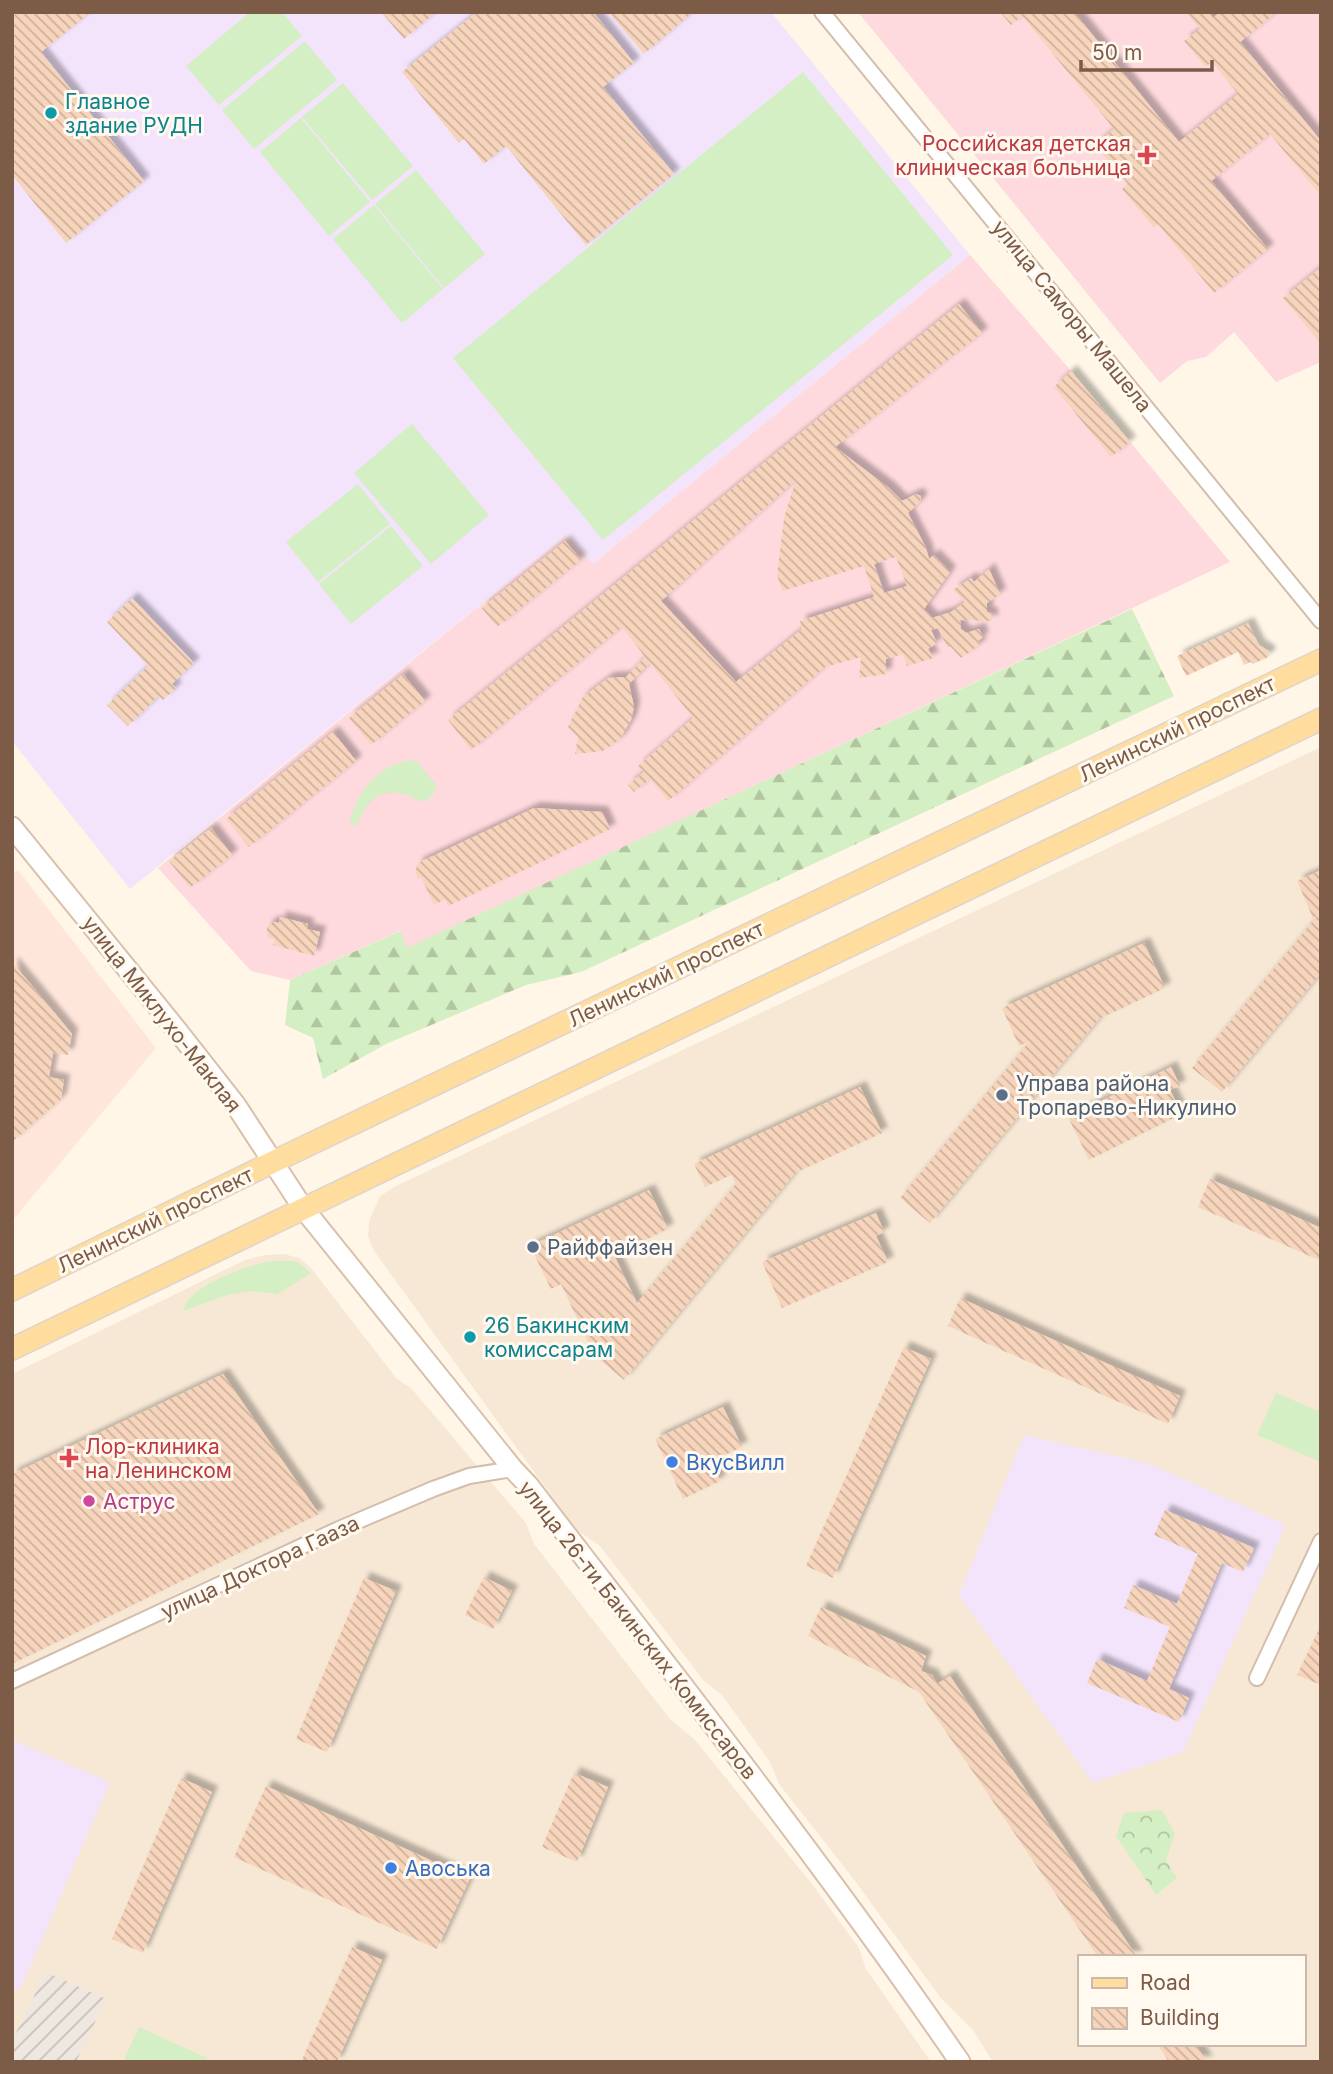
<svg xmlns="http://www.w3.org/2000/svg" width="1333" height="2074" viewBox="0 0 1333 2074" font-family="Inter,sans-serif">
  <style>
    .residential { fill: #f7e8d5; fill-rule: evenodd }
    .commercial { fill: #ffe6db }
    .industrial { fill: url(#industrial-furrows) }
    .education { fill: #f3e4fb }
    .medical { fill: #fed9dd }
    .grass { fill: #d4efc3 }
    .forest { fill: url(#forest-firs) }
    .park { fill: url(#park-crowns) }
    .building { fill: url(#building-back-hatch); fill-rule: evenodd; filter: url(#shadow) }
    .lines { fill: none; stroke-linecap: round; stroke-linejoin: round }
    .street-casing { stroke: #d3bdab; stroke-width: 18 }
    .secondary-casing { stroke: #d9c0aa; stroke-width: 23 }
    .primary-casing { stroke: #ddd4cf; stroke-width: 24 }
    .street { stroke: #fff; stroke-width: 14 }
    .secondary { stroke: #fff; stroke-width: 19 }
    .primary { stroke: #ffdd9e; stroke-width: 21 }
    .culture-dot { fill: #0f9aa8; stroke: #fff9f0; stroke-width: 2.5 }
    .health-dot { fill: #e0444e; stroke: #fff9f0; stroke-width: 2.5 }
    .service-dot { fill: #5c6f8a; stroke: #fff9f0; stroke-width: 2.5 }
    .shop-dot { fill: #3f7fe0; stroke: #fff9f0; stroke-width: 2.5 }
    .hotel-dot { fill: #d1479c; stroke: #fff9f0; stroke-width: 2.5 }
    .labels { text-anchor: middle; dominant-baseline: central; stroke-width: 6; stroke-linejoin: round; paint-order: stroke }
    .culture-label { font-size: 21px; fill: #0d838f; stroke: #fff9f0; text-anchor: start }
    .health-label { font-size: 21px; fill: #be3a42; stroke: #fff9f0; text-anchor: end }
    .street-label { font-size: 21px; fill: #7c5b47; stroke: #fff9f0 }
    .service-label { font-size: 21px; fill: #4e5e75; stroke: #fff9f0; text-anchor: start }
    .shop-label { font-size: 21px; fill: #366cbe; stroke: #fff9f0; text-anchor: start }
    .hotel-label { font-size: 21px; fill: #b23c85; stroke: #fff9f0; text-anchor: start }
  </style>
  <defs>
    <pattern id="industrial-furrows" width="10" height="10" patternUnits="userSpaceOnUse" patternTransform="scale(1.75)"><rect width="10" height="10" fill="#efe8e1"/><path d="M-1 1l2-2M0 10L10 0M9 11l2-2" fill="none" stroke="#c7bfb8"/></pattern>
    <pattern id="forest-firs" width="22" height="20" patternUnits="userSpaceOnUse" patternTransform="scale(1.75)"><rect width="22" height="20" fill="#d4efc3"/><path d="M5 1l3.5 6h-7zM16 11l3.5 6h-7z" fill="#b1c5a0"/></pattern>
    <pattern id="park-crowns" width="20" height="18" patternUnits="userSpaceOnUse" patternTransform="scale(1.75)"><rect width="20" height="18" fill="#d4efc3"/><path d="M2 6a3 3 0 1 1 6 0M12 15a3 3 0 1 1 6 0" fill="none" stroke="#b1c5a0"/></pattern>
    <pattern id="building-back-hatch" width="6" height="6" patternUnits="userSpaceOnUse" patternTransform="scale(1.75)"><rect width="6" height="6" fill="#f7d5bc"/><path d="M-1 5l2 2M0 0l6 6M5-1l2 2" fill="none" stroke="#cdb09b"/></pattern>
    <filter id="shadow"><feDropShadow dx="6" dy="-6" stdDeviation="2" flood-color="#0004"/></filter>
  </defs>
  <rect width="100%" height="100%" fill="#fff6e7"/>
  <!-- residential -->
  <g class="residential">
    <path d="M1321,747V2062H993L973,2030L940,1997L852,1877L779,1784L770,1762L722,1695L704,1681L600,1546L577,1530L537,1476L374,1251L368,1236L369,1221L380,1196L394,1187ZM1079,1957H1303V2044H1079Z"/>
    <path d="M284,1254L299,1258L311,1268L397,1379L411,1388L526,1523L534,1544L670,1719L695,1740L812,1884L859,1948L866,1969L931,2062H12V1374L245,1260L266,1255Z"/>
  </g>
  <!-- commercial -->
  <path class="commercial" d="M18,870L156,1048L12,1221V874Z"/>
  <!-- industrial -->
  <path class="industrial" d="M46,1972L106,1999L76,2062H12V2041Z"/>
  <!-- education -->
  <g class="education">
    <path d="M12,12H771L970,255L593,564L566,535L130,889L12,741Z"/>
    <path d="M1024,1435L1147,1463L1286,1525L1183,1752L1093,1783L959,1595Z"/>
    <path d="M12,1740L110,1782L20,1990L12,1987Z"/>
  </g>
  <!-- medical -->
  <g class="medical">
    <path d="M858,12H1321V362L1276,382L1234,332L1206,357L1187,361L1160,383Z"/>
    <path d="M970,255L1071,371L1230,562L407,949L400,931L290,980L251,971L158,868L566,535L593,564Z"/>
  </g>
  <!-- grass -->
  <g class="grass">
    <path d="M250,12H282L302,36L219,105L186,66Z"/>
    <path d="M305,41L337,80L254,149L222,110Z"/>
    <path d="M803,72L953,255L603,540L453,358Z"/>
    <path d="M343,83L413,166L372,200L302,117Z"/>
    <path d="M301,118L370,202L329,236L260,152Z"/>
    <path d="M416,170L485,254L444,288L375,204Z"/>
    <path d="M374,205L443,289L402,323L333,239Z"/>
    <path d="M412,424L489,515L431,564L354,473Z"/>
    <path d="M358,484L390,524L318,582L286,542Z"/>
    <path d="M391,526L423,566L351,624L319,584Z"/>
    <path d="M410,760L418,762L437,786C435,792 429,801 422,801C417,802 411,796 407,795C379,787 365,802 357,826L350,824C355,793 377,766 410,760Z"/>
    <path d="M271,1261H296L311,1273L277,1294L252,1291L227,1295L184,1311C183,1288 251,1264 271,1261Z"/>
    <path d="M1276,1393L1321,1412V1462L1257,1435Z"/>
    <path d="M139,2027L207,2058L205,2062H123Z"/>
  </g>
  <!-- forest -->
  <path class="forest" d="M1132,609L1174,696L581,972L526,985L386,1044L323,1079L313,1038L285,1025L290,980L401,931L407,948Z"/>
  <!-- park -->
  <path class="park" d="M1162,1810L1175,1834L1166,1860L1177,1878L1156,1895L1116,1836L1124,1813Z"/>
  <!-- building -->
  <g class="building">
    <path d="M18,12H91L41,52L144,181L66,243L12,175V17Z"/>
    <path d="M381,12H436L404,39Z"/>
    <path d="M477,12H593L634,63L603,87L674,174L586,245L506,146L484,164L464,139L459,143L402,72Z"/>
    <path d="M608,12H693L644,54Z"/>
    <path d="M1000,12H1074L1179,142L1238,94L1212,62L1205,67L1184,41L1200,29L1186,12H1209L1213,18L1220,12H1277L1240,42L1321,141V196L1270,134L1211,181L1268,249L1214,293L1158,224L1154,228L1122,189L1128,184L1095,145L1114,129L1022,16L1011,25Z"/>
    <path d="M1321,267V344L1283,298Z"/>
    <path d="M959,304L982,333L835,447L889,488L902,501L916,494L921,496L920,502L908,513L926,548L929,559L934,555L950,572L924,609L932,618L951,612L965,602L953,590L971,578L974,582L989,569L1000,594L987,603V612L992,614V621L960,620L961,629L966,633L979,629L983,637L978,641L981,644L961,658L951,647H947L938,628L931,630L937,643L928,649L933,658L907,666L903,654L886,659V674L859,678L861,657L825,667L668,801L650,779L634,792L628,785L644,772L638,766L693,718L650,663L629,684L634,707L631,720L620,739L603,751L575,754L578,737L568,727L583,697L608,678L626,677L645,657L622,627L471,750L448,720ZM796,480L784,518L777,575L782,591L864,566L874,597L800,621L802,629L736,682L661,601ZM896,557L907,586L884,593L874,564Z"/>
    <path d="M1071,371L1130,442L1111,457L1054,387Z"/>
    <path d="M565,541L581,560L497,627L482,608Z"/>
    <path d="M132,598L194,663L172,684L176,688L163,700L159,696L128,726L107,705L148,666L107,622Z"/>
    <path d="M1248,623L1259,645L1270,652L1268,657L1253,664L1251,662L1244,665L1238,652L1186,676L1177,656Z"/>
    <path d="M403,674L425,701L371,745L349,718Z"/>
    <path d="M333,732L356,761L249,847L226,819Z"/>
    <path d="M534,808L602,812L610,829L448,906L445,899L434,905L421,877L418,879L415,872L418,863Z"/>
    <path d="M211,828L232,855L190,888L169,861Z"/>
    <path d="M1321,870V973L1222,1092L1192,1068L1317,916L1313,918L1297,881Z"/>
    <path d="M280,917L308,924L307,929L320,932L314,956L273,945L275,940L269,938L266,932L268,925L273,922L279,923Z"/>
    <path d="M1144,943L1165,988L1099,1019L930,1223L900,1198L1030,1041L1019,1046L1002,1008Z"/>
    <path d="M12,962L72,1034L68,1055L53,1053L49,1077L64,1080L61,1099L12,1142Z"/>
    <path d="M1171,1067L1180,1086L1170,1090L1182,1114L1089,1160L1068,1117Z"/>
    <path d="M860,1087L882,1133L795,1173L624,1380L594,1355L561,1284L551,1289L530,1246L649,1190L668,1229L614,1255L637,1303L736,1184L731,1175L705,1187L694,1164Z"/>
    <path d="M1210,1179L1321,1228V1261L1198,1207Z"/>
    <path d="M876,1213L884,1232L876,1236L888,1262L782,1308L762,1262Z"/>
    <path d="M960,1298L1180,1396L1168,1424L948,1326Z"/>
    <path d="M904,1347L931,1359L833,1578L806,1566Z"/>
    <path d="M223,1374L319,1514L12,1664V1474Z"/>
    <path d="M723,1407L742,1447L711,1461L720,1481L683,1499L655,1439Z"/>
    <path d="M1165,1510L1254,1548L1243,1572L1222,1563L1169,1689L1189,1698L1179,1722L1087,1683L1097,1659L1147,1681L1170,1627L1124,1608L1133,1585L1177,1604L1198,1554L1154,1535Z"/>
    <path d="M484,1577L512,1591L493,1629L465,1615Z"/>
    <path d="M364,1578L396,1591L327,1752L296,1739Z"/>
    <path d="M821,1607L926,1656L921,1671L932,1675L937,1684L950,1676L1137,1957H1098L919,1692L808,1636Z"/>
    <path d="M1321,1625V1685L1297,1675Z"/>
    <path d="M574,1773L608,1787L577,1862L542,1847Z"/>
    <path d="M181,1778L212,1792L143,1953L112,1939Z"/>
    <path d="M266,1786L470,1878L437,1949L234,1857Z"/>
    <path d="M352,1947L382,1960L337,2062H301Z"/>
    <path d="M1157,2044H1195L1207,2062H1169Z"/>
  </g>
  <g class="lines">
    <defs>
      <g id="street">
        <path d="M822,12L1321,621"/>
        <path d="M1257,1678L1321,1541"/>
        <path d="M12,1681L339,1529L433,1489L469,1476L513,1469"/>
      </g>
      <path id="secondary" d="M12,827L176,1029L235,1104L303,1208L513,1469L529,1486C675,1676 824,1864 960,2062"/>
      <g id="primary">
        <path d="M12,1290L273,1162L1321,660"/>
        <path d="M12,1349L1321,719"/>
      </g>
    </defs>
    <!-- street casing -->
    <use href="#street" class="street-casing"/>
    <!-- secondary casing -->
    <use href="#secondary" class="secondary-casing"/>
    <!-- primary casing -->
    <use href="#primary" class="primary-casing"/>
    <!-- street -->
    <use href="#street" class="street"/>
    <!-- secondary -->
    <use href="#secondary" class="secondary"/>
    <!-- primary -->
    <use href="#primary" class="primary"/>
  </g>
  <!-- markers -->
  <g class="culture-dot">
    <circle cx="51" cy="113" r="7"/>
    <circle cx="470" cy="1337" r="7"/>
  </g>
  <g class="health-dot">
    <path d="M1143.5 144.5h7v7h7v7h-7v7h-7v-7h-7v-7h7z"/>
    <path d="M65.5 1447.5h7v7h7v7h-7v7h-7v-7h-7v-7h7z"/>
  </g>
  <g class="service-dot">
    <circle cx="1002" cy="1095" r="7"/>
    <circle cx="533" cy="1247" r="7"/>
  </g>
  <g class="shop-dot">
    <circle cx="672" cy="1462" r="7"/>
    <circle cx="391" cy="1868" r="7"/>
  </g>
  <circle class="hotel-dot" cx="89" cy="1501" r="7"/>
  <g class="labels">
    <!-- culture labels -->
    <g class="culture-label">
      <text x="65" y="101">Главное<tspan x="65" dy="24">здание РУДН</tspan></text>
      <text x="484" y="1325">26 Бакинским<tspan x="484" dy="24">комиссарам</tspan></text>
    </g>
    <!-- health labels -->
    <g class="health-label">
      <text x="1131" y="143">Российская детская<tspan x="1131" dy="24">клиническая больница</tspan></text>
      <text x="85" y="1446" text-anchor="start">Лор-клиника<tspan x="85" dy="24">на Ленинском</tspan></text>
    </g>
    <!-- street labels -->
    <g class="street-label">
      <text transform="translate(1072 316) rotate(51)">улица Саморы Машела</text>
      <text transform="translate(1177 729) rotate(-26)">Ленинский проспект</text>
      <text transform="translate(666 974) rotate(-26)">Ленинский проспект</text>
      <text transform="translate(162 1014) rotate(52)">улица Миклухо-Маклая</text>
      <text transform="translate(155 1220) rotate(-26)">Ленинский проспект</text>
      <text transform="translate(260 1567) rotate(-25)">улица Доктора Гааза</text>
      <text transform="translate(638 1630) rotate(52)">улица 26-ти Бакинских Комиссаров</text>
    </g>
    <!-- service labels -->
    <g class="service-label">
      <text x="1016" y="1083">Управа района<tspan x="1016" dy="24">Тропарево-Никулино</tspan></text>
      <text x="547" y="1247">Райффайзен</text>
    </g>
    <!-- shop labels -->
    <g class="shop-label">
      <text x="686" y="1462">ВкусВилл</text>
      <text x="405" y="1868">Авоська</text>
    </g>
    <!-- hotel labels -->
    <g class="hotel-label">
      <text x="103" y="1501">Аструс</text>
    </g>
  </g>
  <!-- border -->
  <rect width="1333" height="2074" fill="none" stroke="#7c5b47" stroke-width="28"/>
  <!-- legend -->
  <rect x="1078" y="1955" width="228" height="91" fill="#fff9f0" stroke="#cbbaac" stroke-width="2"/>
  <rect x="1092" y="1978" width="35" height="10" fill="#ffdd9e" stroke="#cbbaac" stroke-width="2"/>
  <text x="1140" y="1990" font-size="21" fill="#7c5b47">Road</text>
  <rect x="1092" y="2008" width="35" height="21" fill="url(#building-back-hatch)" stroke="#cbbaac" stroke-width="2"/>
  <text x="1140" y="2025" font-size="21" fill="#7c5b47">Building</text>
  <!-- scale -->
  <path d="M1081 60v10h131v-10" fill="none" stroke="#7c5b47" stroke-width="3.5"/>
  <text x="1092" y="60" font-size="21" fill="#7c5b47" stroke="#fff9f0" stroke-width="5" paint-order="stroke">50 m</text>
</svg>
